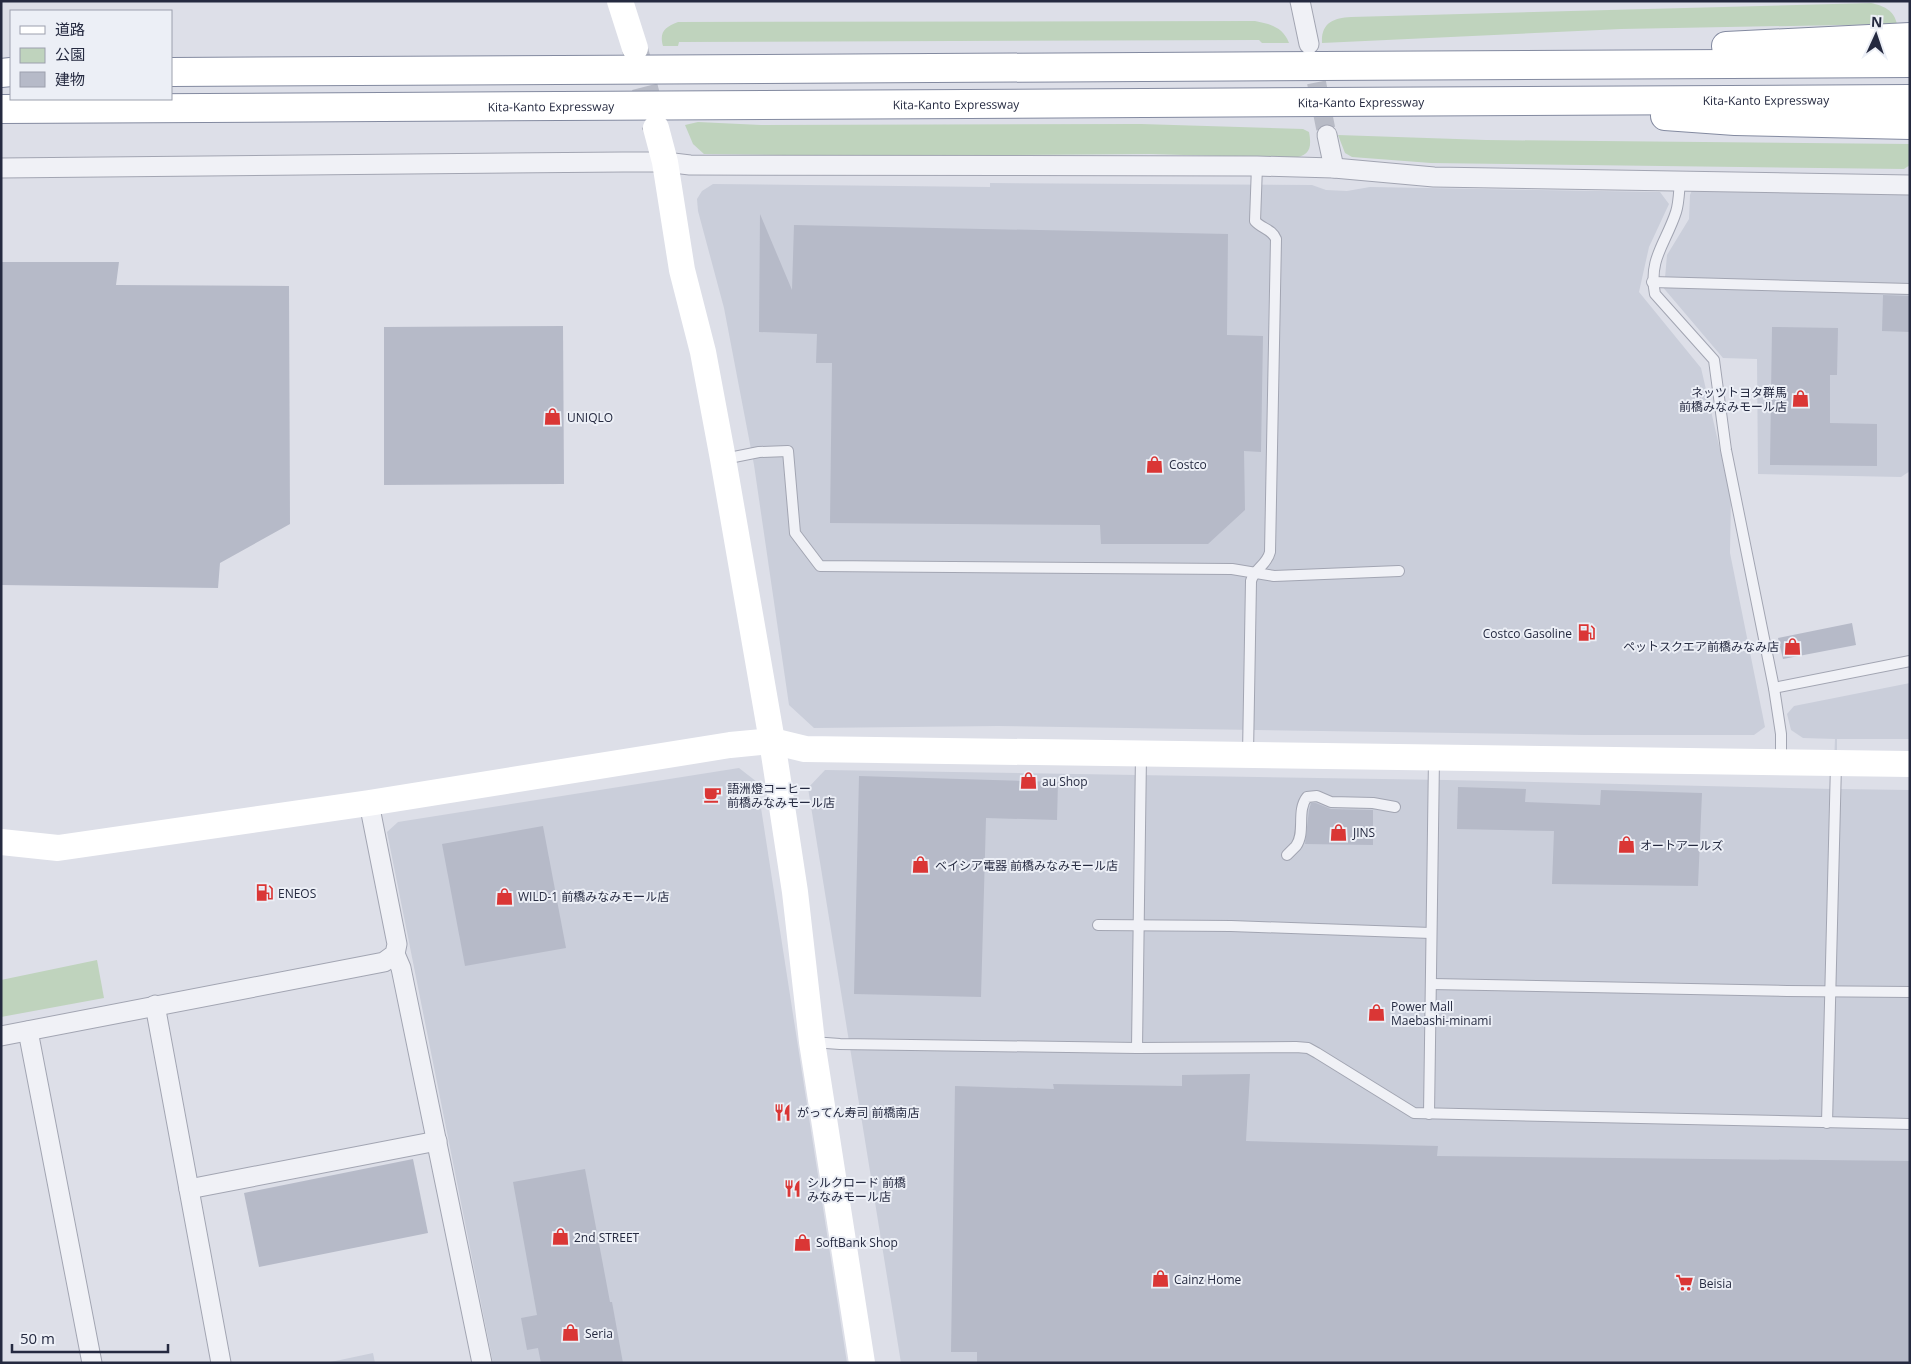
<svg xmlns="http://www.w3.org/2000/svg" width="1911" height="1364" viewBox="0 0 1911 1364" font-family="'Open Sans','Noto Sans JP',sans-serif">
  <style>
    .built { fill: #caceda }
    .green { fill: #bfd3bd }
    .building { fill: #b6bac8 }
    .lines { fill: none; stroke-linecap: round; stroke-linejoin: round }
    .street-tunnel { stroke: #b8bbc6; stroke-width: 19; stroke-dasharray: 19 9; stroke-linecap: butt }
    .secondary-tunnel { stroke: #b8bbc6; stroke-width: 26; stroke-dasharray: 26 13; stroke-linecap: butt }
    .lane-casing { stroke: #a2a5b2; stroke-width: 12 }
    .street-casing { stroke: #a2a5b2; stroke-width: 21 }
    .highway-casing { stroke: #838aa0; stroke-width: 30 }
    .lane { stroke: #f0f1f6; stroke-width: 10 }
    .street { stroke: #f0f1f6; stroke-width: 19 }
    .secondary { stroke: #fff; stroke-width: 26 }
    .highway { stroke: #fff; stroke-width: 28 }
    .labels { text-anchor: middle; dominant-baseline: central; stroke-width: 4; stroke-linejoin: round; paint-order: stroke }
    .street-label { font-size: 12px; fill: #252a40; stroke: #eceff6 }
    .poi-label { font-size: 12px; fill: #252a40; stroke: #eceff6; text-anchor: start }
  </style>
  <rect width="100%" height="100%" fill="#dddfe8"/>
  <!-- built -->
  <g class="built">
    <path d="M990,183L1312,185L1326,190L1347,191L1370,187L1660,192L1669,204L1649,247L1639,292L1701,368L1731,497L1730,553L1765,727L1754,735H1584L998,726L814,728L789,705L754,465L724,308L698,211L697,199L702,191L713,184L990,187Z"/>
    <path d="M1692,190L1910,194V284L1665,278L1667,255L1689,219L1690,195Z"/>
    <path d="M1661,285L1910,294V471L1901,477L1758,474L1757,359L1723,358Z"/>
    <path d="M1910,683V739H1837V789L1910,790V1363H901L808,788L825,770L1446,780L1833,789L1835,739L1803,738L1791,730L1787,714L1794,706Z"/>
    <path d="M739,768L757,782L847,1363H493L387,832L398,822Z"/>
    <path d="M373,1353L375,1363H326Z"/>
  </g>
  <!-- green -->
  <g class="green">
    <path d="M1871,3C1884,6 1894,10 1897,24L1621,29L1322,43C1321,23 1333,18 1351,17Z"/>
    <path d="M1255,21C1270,24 1283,27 1289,43H1262L1259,40L679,42L678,46H663C659,32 665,27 678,22Z"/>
    <path d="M698,122L761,125L1141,124L1303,129L1309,132C1312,148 1310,157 1291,158L1149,154L865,156L704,154L693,144L685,125Z"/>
    <path d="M1338,135L1486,140L1910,144V165L1904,169L1431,163L1352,157L1345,153Z"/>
    <path d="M97,960L104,998L1,1017V980Z"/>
  </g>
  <!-- building -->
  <g class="building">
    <path d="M760,214L792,290L794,225L1228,234L1227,335L1263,336L1261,452L1244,451L1245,510L1208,544H1101L1100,525L830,523L832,363H816L817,334L759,332Z"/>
    <path d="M1,262H119L116,285L289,286L290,524L220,563L218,588L1,585Z"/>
    <path d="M1883,295L1910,296V332L1882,331Z"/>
    <path d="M563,326L564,484L384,485V327Z"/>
    <path d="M1772,327L1838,328L1837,375H1830V423L1877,424V466L1770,465Z"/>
    <path d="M1852,623L1856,645L1783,659L1778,638Z"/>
    <path d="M859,776L1058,782L1057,820L986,818L981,997L854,994Z"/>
    <path d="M1458,787L1526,789L1525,802L1600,805L1601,790L1702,793L1698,886L1552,884L1554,831L1457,829Z"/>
    <path d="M1311,803H1316L1331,809L1373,810V845L1305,844L1309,810Z"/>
    <path d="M543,826L566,948L465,966L442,844Z"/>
    <path d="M1250,1074L1246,1141L1438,1146L1437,1156L1910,1161V1363H977V1352H951L955,1086L1054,1089L1053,1084L1182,1086V1075Z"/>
    <path d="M413,1159L428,1233L259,1267L244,1193Z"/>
    <path d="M585,1169L610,1302H612L623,1363H541L538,1348L527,1350L521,1318L537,1315L513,1182Z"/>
  </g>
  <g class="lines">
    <!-- street-tunnel -->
    <path class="street-tunnel" d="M1311,55L1327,135"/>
    <!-- secondary-tunnel -->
    <path class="secondary-tunnel" d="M635,49L655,127"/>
    <defs>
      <g id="lane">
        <path d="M1680,181C1679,191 1679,203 1676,212C1666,243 1648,259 1655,294L1714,360L1726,450L1774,688L1781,734V761"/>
        <path d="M1652,282L1910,289"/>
        <path d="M724,459L759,452L788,451L795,533L820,566L1232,569L1274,576L1399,571"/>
        <path d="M1774,688L1910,661"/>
        <path d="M1248,754L1251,581C1254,569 1267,565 1270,552L1276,239C1272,229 1262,229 1255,221L1257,166"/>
        <path d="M1287,855C1290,852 1293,849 1296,846C1306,832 1296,811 1307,797L1317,796L1331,802L1373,803L1395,807"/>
        <path d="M1098,925L1231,926L1431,933"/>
        <path d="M1431,984L1787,991L1910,992"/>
        <path d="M812,1042L840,1044L1137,1048L1296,1047L1308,1048L1317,1053L1414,1113L1910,1124"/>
        <path d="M1137,1048L1141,755"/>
        <path d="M1429,1114L1434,758"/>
        <path d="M1827,1123L1836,764"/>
      </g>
      <g id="street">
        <path d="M1300,1L1309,44"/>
        <path d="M1327,135L1334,168"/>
        <path d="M1,168L623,162H665L690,165L1257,166L1334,168L1434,177L1910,185"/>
        <path d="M395,954L401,968L482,1363"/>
        <path d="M155,1005L221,1363"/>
        <path d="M28,1031L92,1363"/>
        <path d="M1,1036L384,962L395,954L397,944L369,803"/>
        <path d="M189,1189L437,1141"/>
      </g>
      <g id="highway">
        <path d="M1726,46L1910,37"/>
        <path d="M171,72L1910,63"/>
        <path d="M1,73L11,72"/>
        <path id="s1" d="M1,109L1910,99"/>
        <path d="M1665,116L1735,121L1910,125"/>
      </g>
    </defs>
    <!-- lane casing -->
    <use href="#lane" class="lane-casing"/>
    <!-- street casing -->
    <use href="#street" class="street-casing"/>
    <!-- highway casing -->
    <use href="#highway" class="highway-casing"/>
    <!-- lane -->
    <use href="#lane" class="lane"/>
    <!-- street -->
    <use href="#street" class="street"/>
    <!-- secondary -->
    <g class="secondary">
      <path d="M620,1L635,48"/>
      <path d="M656,128L665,162L682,270L703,352L723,459L772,741L795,892L812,1042L862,1363"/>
      <path d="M1,842L58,848L369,803L730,745L772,741L805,749L1910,764"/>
    </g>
    <!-- highway -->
    <use href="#highway" class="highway"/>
  </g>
  <!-- icons -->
  <defs>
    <symbol id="shop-bare" viewBox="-9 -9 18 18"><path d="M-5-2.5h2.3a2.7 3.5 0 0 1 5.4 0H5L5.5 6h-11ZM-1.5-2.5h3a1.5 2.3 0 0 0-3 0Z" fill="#da3635" stroke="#eceff6" stroke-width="2.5" paint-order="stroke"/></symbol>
    <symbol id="fuel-bare" viewBox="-9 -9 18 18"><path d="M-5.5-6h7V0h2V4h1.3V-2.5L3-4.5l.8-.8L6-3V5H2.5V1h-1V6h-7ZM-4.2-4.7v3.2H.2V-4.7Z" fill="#da3635" stroke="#eceff6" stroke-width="2.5" paint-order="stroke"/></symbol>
    <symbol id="cafe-bare" viewBox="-9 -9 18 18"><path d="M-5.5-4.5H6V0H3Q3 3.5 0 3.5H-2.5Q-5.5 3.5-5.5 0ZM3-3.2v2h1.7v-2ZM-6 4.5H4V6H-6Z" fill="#da3635" stroke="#eceff6" stroke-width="2.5" paint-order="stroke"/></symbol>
    <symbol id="restaurant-bare" viewBox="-9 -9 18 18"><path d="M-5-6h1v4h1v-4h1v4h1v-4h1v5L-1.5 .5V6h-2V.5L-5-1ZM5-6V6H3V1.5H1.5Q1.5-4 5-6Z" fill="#da3635" stroke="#eceff6" stroke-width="2.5" paint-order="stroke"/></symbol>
    <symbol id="supermarket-bare" viewBox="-9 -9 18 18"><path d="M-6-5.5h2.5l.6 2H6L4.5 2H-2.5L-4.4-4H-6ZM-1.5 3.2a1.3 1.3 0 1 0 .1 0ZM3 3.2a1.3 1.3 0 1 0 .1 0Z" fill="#da3635" stroke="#eceff6" stroke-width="2.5" paint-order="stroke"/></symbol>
  </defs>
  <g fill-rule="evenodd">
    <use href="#shop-bare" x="1788" y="386" width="25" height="25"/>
    <use href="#shop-bare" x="540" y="404" width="25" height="25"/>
    <use href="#shop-bare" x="1142" y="452" width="25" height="25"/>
    <use href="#fuel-bare" x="1574" y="620" width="25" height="25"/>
    <use href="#shop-bare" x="1780" y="634" width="25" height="25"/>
    <use href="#shop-bare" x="1016" y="768" width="25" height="25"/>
    <use href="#cafe-bare" x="700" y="782" width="25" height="25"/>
    <use href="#shop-bare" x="1326" y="820" width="25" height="25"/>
    <use href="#shop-bare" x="1614" y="832" width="25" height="25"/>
    <use href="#shop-bare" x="908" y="852" width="25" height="25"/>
    <use href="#fuel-bare" x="252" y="880" width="25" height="25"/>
    <use href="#shop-bare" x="492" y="884" width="25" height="25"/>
    <use href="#shop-bare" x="1364" y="1000" width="25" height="25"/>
    <use href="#restaurant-bare" x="770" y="1100" width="25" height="25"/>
    <use href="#restaurant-bare" x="780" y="1176" width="25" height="25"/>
    <use href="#shop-bare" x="548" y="1224" width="25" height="25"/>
    <use href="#shop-bare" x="790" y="1230" width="25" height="25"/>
    <use href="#shop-bare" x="1148" y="1266" width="25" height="25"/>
    <use href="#supermarket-bare" x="1672" y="1270" width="25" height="25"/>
    <use href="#shop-bare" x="558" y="1320" width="25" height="25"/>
  </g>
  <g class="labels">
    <!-- street labels -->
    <g class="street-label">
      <text stroke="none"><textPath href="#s1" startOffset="1765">Kita-Kanto Expressway</textPath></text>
      <text stroke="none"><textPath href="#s1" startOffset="1360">Kita-Kanto Expressway</textPath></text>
      <text stroke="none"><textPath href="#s1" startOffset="955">Kita-Kanto Expressway</textPath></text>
      <text stroke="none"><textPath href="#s1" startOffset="550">Kita-Kanto Expressway</textPath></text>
    </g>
    <!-- poi labels -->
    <g class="poi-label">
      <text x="1787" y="392" text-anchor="end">ネッツトヨタ群馬<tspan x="1787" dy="14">前橋みなみモール店</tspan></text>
      <text x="567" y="417">UNIQLO</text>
      <text x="1169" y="464">Costco</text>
      <text x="1572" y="633" text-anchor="end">Costco Gasoline</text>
      <text x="1779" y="646" text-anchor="end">ペットスクエア前橋みなみ店</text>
      <text x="1042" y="781">au Shop</text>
      <text x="727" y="788">語洲燈コーヒー<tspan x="727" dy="14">前橋みなみモール店</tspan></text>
      <text x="1353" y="832">JINS</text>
      <text x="1640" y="845">オートアールズ</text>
      <text x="935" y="865">ベイシア電器 前橋みなみモール店</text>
      <text x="278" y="893">ENEOS</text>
      <text x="518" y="896">WILD-1 前橋みなみモール店</text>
      <text x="1391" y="1006">Power Mall<tspan x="1391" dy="14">Maebashi-minami</tspan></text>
      <text x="797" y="1112">がってん寿司 前橋南店</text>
      <text x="807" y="1182">シルクロード 前橋<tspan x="807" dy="14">みなみモール店</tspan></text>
      <text x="574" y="1237">2nd STREET</text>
      <text x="816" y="1242">SoftBank Shop</text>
      <text x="1174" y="1279">Cainz Home</text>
      <text x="1699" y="1283">Beisia</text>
      <text x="585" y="1333">Seria</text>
    </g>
  </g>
  <!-- border -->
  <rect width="1911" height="1364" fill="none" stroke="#252a40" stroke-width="5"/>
  <!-- legend -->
  <rect x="10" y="10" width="162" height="90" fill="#eceff6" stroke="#9ca0ad"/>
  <rect x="20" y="26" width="25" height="8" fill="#ffffff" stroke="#9ca0ad"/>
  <text x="55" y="35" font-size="15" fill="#252a40">道路</text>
  <rect x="20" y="48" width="25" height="15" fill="#bfd3bd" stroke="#9ca0ad"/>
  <text x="55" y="60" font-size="15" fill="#252a40">公園</text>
  <rect x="20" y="72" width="25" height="15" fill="#b6bac8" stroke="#9ca0ad"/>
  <text x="55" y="85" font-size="15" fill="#252a40">建物</text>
  <!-- north arrow -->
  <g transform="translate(1876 35) rotate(3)" stroke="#eceff6" stroke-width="4" paint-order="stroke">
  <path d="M0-4L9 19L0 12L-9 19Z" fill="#252a40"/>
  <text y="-8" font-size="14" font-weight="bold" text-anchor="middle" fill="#252a40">N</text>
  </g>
  <!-- scale -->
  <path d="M12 1344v8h156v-8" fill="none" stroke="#252a40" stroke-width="2.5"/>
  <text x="20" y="1344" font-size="15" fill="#252a40" stroke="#eceff6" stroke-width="4" paint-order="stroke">50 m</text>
</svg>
